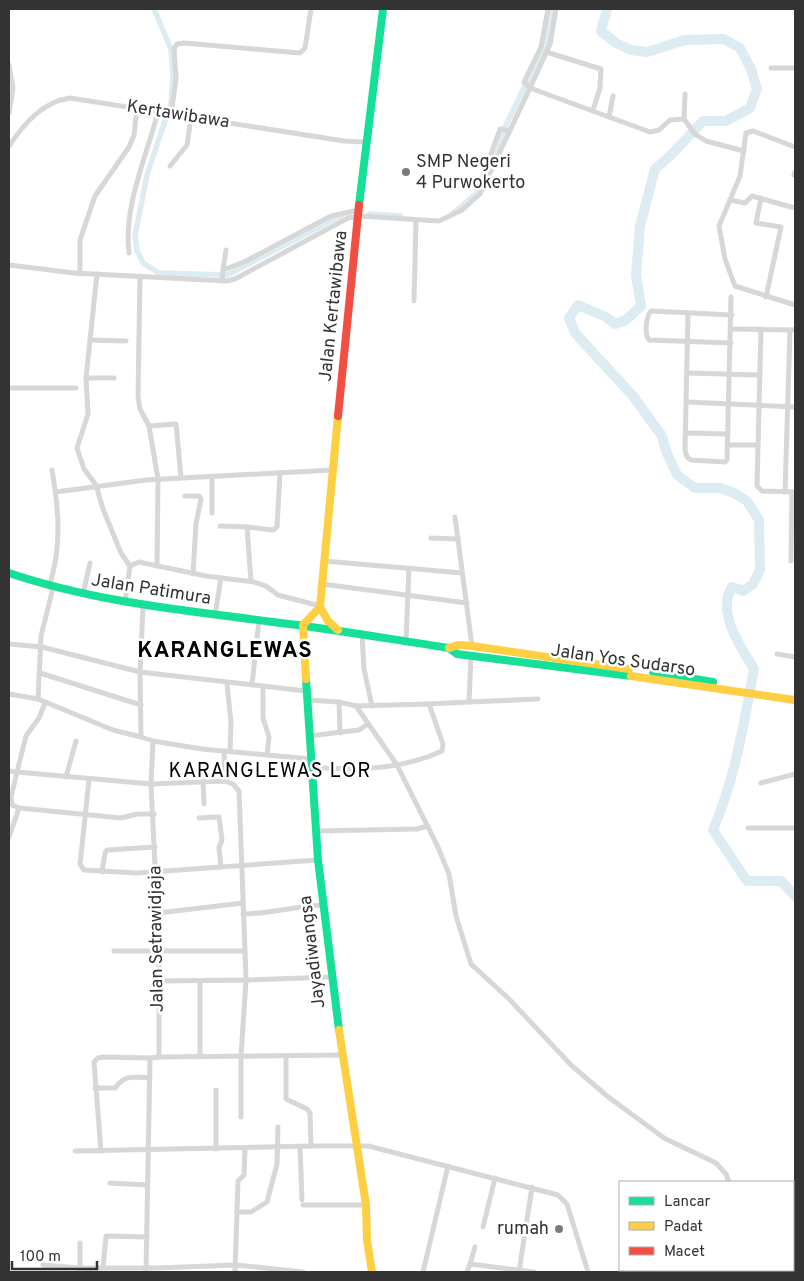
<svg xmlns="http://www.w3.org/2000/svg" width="804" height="1281" viewBox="0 0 804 1281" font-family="Overpass,sans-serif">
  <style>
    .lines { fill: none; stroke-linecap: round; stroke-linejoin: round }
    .canal { stroke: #ddebf3; stroke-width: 5.5 }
    .river { stroke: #ddebf3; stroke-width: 10 }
    .street { stroke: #d7d7d7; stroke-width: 5 }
    .fast { stroke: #16e098; stroke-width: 8 }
    .slow { stroke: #ffcf43; stroke-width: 8 }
    .jam { stroke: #f24e42; stroke-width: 8 }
    .poi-dot { fill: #7a7a7a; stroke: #fff; stroke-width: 2 }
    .labels { text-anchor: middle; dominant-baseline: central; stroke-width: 5; stroke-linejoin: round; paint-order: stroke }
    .street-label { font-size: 18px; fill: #333; stroke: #fff }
    .poi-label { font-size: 18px; fill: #333; stroke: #fff; text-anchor: start }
    .quarter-label { font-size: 20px; letter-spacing: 1px; fill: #000; stroke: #fff }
    .district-label { font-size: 22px; font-weight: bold; letter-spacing: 1px; fill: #000; stroke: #fff }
  </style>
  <rect width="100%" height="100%" fill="#fff"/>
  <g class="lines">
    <!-- canal -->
    <g class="canal">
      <path d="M154,9L171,49L173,77L171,103L147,175L135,236L137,250L143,263L159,273L227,275L342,215"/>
      <path d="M369,214L401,216"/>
      <path d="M452,214L477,193L482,184L506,125L548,38L551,9"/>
    </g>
    <!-- river -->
    <path class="river" d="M607,9L601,31L616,43L631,50L647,52L685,40L724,39L740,48L751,69L757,89L750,108L726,121H703L670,156L655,169L640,226L636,275L641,306L626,320L615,324L606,317L578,305L569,318L575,333L633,396L662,436L666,451L677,475L695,488H720L734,493L747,501L759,520L760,570L753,584L743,591L732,587C716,612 741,647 754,669C744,723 735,779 713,830L747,881H781L795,896"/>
    <!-- street -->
    <g class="street">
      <path d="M548,9L541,47L524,82L530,88L550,44L556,9"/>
      <path d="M546,52L601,69L600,88L593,110"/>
      <path d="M9,65L13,88L9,113"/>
      <path d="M771,68H795"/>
      <path d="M171,115L176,79L174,49L177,44L184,43L300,53L305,48L311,9"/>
      <path d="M609,117L613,96"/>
      <path d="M684,119L685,94"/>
      <path d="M9,146C24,124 42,102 70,98L344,141L365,142"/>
      <path d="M795,147L753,131L746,133L740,176L719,226L725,259L735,286L795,305"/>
      <path d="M170,166L187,145L191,118"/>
      <path d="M794,175L795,172"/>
      <path d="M487,181L483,176L500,129L510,131"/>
      <path d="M761,198L756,223L781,227L766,297"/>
      <path d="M730,200L745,203L752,196L795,208"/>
      <path d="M129,253C123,207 147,155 158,112"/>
      <path d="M9,265L74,273L227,281L235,279L348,218L359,216L439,221L462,210L480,194L530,88L650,132L659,130L670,120L684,119L695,134L706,141L744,151"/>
      <path d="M223,270L226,250"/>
      <path d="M80,274V240L95,196L129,147L134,135L137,108"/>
      <path d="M97,274L86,378L88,414L77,448L84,469L96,485L103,509L121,553L130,566"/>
      <path d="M140,276L138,397L140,409L149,426L158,479L157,566"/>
      <path d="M222,281L223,270L244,262L331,216L359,210"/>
      <path d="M414,301L416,220"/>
      <path d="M688,315L685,450L687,457L691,460L725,462L727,460L731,297"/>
      <path d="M731,329L795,330"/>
      <path d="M761,329L757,486L762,491L795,492"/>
      <path d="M90,340L126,341"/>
      <path d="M731,343L649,340C644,334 646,317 651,311L732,315"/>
      <path d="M688,373L759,375"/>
      <path d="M86,378H114"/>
      <path d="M9,388H76"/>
      <path d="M687,402L795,407"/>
      <path d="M149,426L176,424L181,477"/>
      <path d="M686,433L728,434"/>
      <path d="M728,445H757"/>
      <path d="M212,476V513"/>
      <path d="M56,492L146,480L332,470"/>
      <path d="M785,492L790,330"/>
      <path d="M185,496H199L201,499L196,524L193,574"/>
      <path d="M455,517L472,646"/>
      <path d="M220,526L247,527L251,581"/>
      <path d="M247,527L273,530L277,527L280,473"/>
      <path d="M431,538L458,539"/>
      <path d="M324,561L462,573"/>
      <path d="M791,561L792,492"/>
      <path d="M130,566L139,562L206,576L254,582L266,586L278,595L320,606"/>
      <path d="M322,584L467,603"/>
      <path d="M49,587C62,547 59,510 52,470"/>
      <path d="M53,588L41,636L38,699L113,730L141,737"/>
      <path d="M83,594L90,563"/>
      <path d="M125,603L130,566"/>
      <path d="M143,607L140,672L141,737L153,741L151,784L159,951V1057L150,1058L146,1272"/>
      <path d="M215,615L221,578"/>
      <path d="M362,635L364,669L372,706"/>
      <path d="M406,641L409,569"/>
      <path d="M9,644L42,647L140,672L306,691"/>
      <path d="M777,654L795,657"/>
      <path d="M40,673L141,705"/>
      <path d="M227,684L231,723L230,751"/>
      <path d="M252,685L259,620"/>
      <path d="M263,687V718L269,737L267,755"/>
      <path d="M9,694L38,699"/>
      <path d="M307,700L339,702L356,706L429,704"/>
      <path d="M339,702L340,733"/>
      <path d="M469,702L538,699"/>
      <path d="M45,703L39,718L26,736L17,772L151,784L225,781L233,784L239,791L245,951H114"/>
      <path d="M356,706L397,765L437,845L449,874L456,916L471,964L510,1000L571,1065L607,1096L664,1138L716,1163L726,1174L729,1182"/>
      <path d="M309,736L359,730L368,724"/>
      <path d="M153,741L202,749L310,759"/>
      <path d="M224,751L225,781"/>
      <path d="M311,767C354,771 402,770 442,751L443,744L429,704L469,702L471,656"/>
      <path d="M9,771L17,772L11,797L12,805L19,808L9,837"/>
      <path d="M66,777L76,741"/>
      <path d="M89,780L80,864L84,870L137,873L318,860"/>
      <path d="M203,781L204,804"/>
      <path d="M761,783L795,774"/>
      <path d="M19,808L121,818L137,814H154"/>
      <path d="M199,818L219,817L222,840L219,848L221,866"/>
      <path d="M748,828H795"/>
      <path d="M315,831L417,829L428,826"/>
      <path d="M102,872L105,853L107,850L155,847"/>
      <path d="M158,913L243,903"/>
      <path d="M243,914C270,914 295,906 323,905"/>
      <path d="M245,951L246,980L331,977"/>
      <path d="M158,981L246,980L241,1056V1117"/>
      <path d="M200,1056V981"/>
      <path d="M286,1056V1099L307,1109L310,1113L311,1146"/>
      <path d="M159,1057L342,1055"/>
      <path d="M95,1088H115C125,1074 134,1077 150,1078"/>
      <path d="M216,1090V1149"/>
      <path d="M300,1147L302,1200"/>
      <path d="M75,1151L311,1146H368L380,1149L558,1195L567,1204L588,1272"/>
      <path d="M101,1151L94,1062L98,1058L103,1057L150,1058"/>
      <path d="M110,1183L147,1185"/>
      <path d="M303,1205H366"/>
      <path d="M237,1212H251L267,1202L277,1164L278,1127"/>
      <path d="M483,1227L495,1178"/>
      <path d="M80,1243V1268H156L236,1265L303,1272"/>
      <path d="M470,1264L475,1247"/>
      <path d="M43,1265L80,1268"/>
      <path d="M103,1268L106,1236L147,1237"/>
      <path d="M745,1270V1272"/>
      <path d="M235,1272L238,1181L244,1175L245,1148"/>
      <path d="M423,1272L448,1166"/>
      <path d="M467,1272L470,1264L534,1272"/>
      <path d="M519,1272L532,1187"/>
    </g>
    <!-- fast -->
    <g class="fast">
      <path d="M359,205L383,9"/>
      <path d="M9,573C95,602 183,610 273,622C332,629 390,639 449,648L457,654L631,676"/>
      <path d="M653,672L713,682"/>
      <path d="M306,679L318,860L339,1030"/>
    </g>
    <!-- slow -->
    <g class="slow">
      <path d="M320,607L328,621L338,630"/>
      <path d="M449,648L458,645L472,646L629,669"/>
      <path d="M631,676L795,700"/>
      <path d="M306,679L303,625L320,607L338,416"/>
      <path d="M339,1030L366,1205L367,1240L372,1272"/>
    </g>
    <!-- jam -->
    <path class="jam" d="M338,416L359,205"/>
  </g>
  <!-- markers -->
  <g class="poi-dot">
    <circle cx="406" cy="172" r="5"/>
    <circle cx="559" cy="1229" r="5"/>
  </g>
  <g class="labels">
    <!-- street labels -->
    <g class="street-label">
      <text transform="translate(178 115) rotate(9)">Kertawibawa</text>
      <text transform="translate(334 306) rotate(-84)">Jalan Kertawibawa</text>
      <text transform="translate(151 590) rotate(9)">Jalan Patimura</text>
      <text transform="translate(623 661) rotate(8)">Jalan Yos Sudarso</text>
      <text transform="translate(157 939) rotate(-91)">Jalan Setrawidjaja</text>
      <text transform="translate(313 952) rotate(-97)">Jayadiwangsa</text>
    </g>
    <!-- poi labels -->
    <g class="poi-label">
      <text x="416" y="162">SMP Negeri<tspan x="416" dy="21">4 Purwokerto</tspan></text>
      <text x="549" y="1229" text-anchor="end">rumah</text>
    </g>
    <!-- quarter labels -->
    <g class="quarter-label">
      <text x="270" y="772">KARANGLEWAS LOR</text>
    </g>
    <!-- district labels -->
    <g class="district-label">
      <text x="225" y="651">KARANGLEWAS</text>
    </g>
  </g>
  <!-- border -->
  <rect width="804" height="1281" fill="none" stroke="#333333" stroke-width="20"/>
  <!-- legend -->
  <rect x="619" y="1181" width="175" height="90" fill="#ffffff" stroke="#adadad"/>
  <rect x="629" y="1197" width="25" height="8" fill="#16e098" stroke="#adadad"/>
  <text x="664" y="1206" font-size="15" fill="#333333">Lancar</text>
  <rect x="629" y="1222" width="25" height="8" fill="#ffcf43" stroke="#adadad"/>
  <text x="664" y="1231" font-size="15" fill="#333333">Padat</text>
  <rect x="629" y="1247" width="25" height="8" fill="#f24e42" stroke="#adadad"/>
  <text x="664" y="1256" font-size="15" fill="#333333">Macet</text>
  <!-- scale -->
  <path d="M12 1261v8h85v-8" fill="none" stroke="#333333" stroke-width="2.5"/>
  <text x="20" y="1261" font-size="15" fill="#333333" stroke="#ffffff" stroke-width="4" paint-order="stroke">100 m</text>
</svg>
